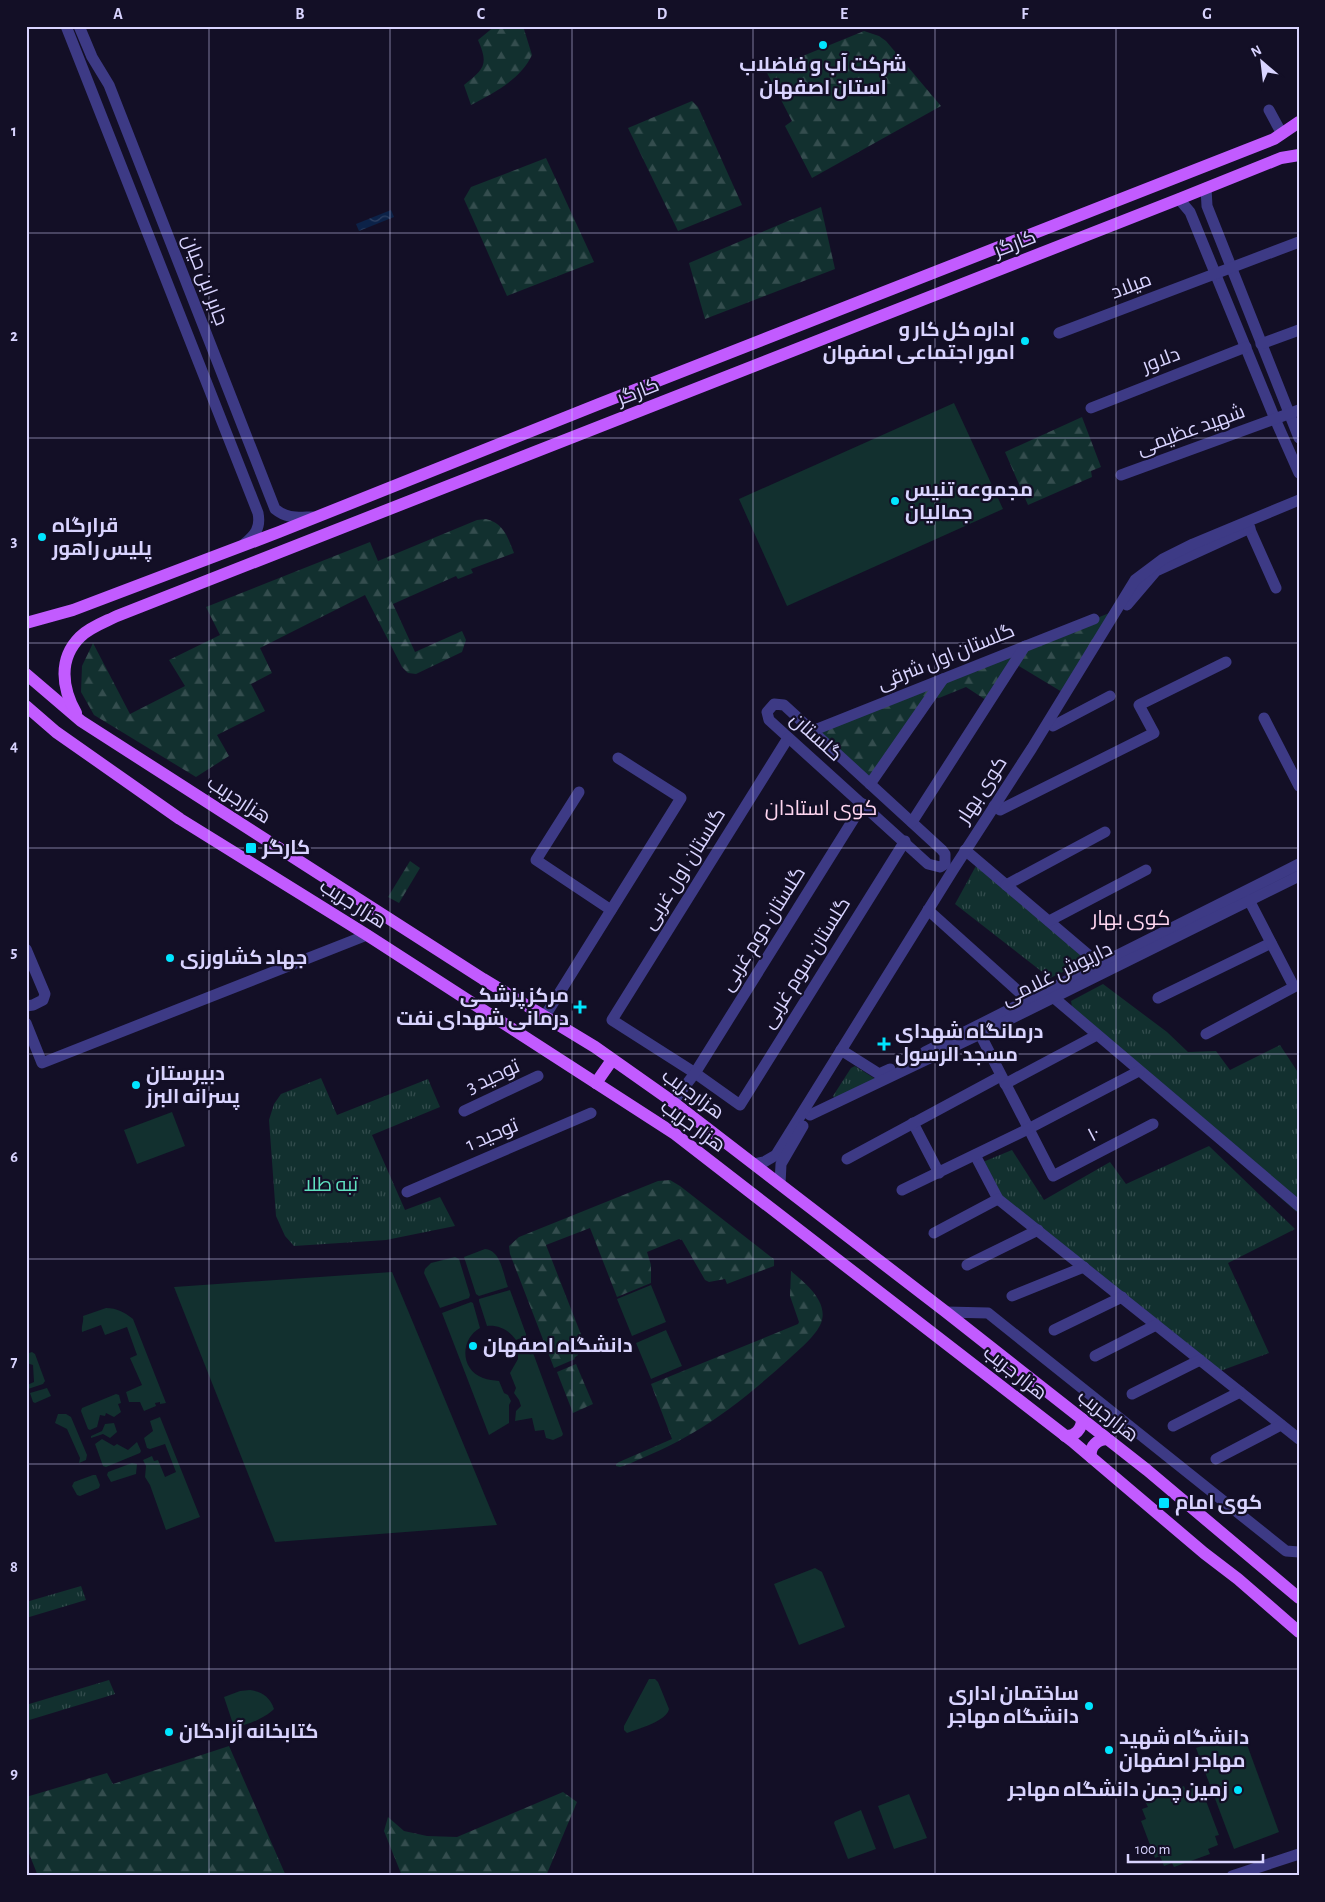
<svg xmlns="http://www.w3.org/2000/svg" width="1325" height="1902" viewBox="0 0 1325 1902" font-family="'Alegreya Sans',Cairo,sans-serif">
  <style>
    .grass { fill: #12302f }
    .forest { fill: url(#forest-firs) }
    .park { fill: url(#park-tufts) }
    .water { fill: url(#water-waves) }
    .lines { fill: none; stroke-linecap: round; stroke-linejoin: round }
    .minor { stroke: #3d3a85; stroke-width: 11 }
    .major { stroke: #c25bff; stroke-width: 12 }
    .grid { fill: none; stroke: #d9d4ff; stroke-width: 1; stroke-opacity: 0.55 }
    .poi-dot { fill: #00e5ff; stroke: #130f26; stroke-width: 2 }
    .labels { text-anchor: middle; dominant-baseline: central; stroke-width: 4.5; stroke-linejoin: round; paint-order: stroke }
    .poi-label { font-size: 20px; font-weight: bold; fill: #d9d4ff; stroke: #130f26; text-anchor: start }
    .street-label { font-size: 20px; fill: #d9d4ff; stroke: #130f26 }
    .park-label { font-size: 20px; fill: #5fe0c0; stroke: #130f26 }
    .neighbourhood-label { font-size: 21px; fill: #ffd6f0; stroke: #130f26 }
    .neatline { fill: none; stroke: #d9d4ff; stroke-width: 2 }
    .grid-label { font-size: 16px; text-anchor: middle; font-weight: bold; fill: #d9d4ff }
  </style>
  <defs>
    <pattern id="forest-firs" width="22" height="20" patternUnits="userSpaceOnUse" patternTransform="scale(1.25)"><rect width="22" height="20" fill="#12302f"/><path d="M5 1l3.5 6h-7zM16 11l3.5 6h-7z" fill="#344d4e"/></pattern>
    <pattern id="park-tufts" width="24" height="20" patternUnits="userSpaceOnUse" patternTransform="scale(1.25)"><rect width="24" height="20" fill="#12302f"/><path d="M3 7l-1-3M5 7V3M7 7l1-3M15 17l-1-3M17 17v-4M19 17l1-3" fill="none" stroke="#344d4e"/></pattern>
    <pattern id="water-waves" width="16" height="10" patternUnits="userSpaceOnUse" patternTransform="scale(1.25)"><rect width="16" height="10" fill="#0c2248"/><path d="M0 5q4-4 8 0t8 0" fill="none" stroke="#2f4163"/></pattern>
  </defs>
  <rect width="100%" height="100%" fill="#130f26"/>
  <!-- grass -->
  <g class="grass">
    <path d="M954,403L1003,509L787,606L739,499Z"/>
    <path d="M172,1112L185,1146L137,1164L124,1130Z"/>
    <path d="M485,1249C501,1250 503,1274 508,1287L479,1296L476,1294L464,1257Z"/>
    <path d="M455,1257L459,1259L470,1295L469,1298L440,1308L424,1273L425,1269L431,1263Z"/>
    <path d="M392,1272L497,1525L275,1542L174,1287Z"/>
    <path d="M651,1285L666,1322L632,1336L617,1299Z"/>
    <path d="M510,1290L526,1334V1336L516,1340C509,1330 499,1325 487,1326L479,1301V1299Z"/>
    <path d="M471,1302L473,1303L480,1328C460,1339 460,1370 483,1378C488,1380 494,1380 499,1381L504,1393L508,1395L511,1401L509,1405V1423L489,1435L442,1313Z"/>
    <path d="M106,1308C117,1308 124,1312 133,1319L166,1403L160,1404V1402L155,1403L156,1406L144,1411L140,1402H129L126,1392L142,1385L130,1358L137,1355L127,1327L105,1335L101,1325L82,1332C81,1325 84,1322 83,1316Z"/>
    <path d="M666,1330L682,1366L651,1379L636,1343Z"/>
    <path d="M529,1342L563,1434L562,1436L553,1440L546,1438L544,1430L535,1431L532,1418L515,1421L516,1411L521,1406L519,1400L514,1393L516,1388L510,1373L518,1359V1346Z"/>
    <path d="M32,1352L35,1354L45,1381L43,1384L28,1389L27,1385L34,1382L33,1365L26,1363V1354Z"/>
    <path d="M47,1388L51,1396L35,1403L33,1402L30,1393Z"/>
    <path d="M116,1394L119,1395L121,1403L118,1404L121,1412L114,1417L106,1413L105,1416L100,1415L97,1427L90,1430L88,1429L81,1411L82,1408Z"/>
    <path d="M58,1414H66L71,1417L87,1455L86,1460L79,1463L80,1458L67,1429L55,1423Z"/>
    <path d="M160,1417L200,1517L166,1530L150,1485L145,1477L146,1466L143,1460L152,1456L154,1461L158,1460L165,1477L176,1472L165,1444L150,1449L147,1448L144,1438L153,1431L150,1421Z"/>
    <path d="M114,1423L117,1432L110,1438L103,1434L91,1438V1436L102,1431L105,1424Z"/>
    <path d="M102,1439L114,1446L117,1444L128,1450L137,1442L141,1451L140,1453L106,1467L103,1466L95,1444Z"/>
    <path d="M132,1463L137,1464L136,1474L111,1482L107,1475L108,1472Z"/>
    <path d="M93,1475H96L100,1485L99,1488L80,1496L77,1495L72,1486L74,1482Z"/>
    <path d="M815,1568L822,1572L845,1627L799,1645L774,1584Z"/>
    <path d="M649,1679H655L658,1682L669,1709C667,1721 638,1729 627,1733L624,1730V1726Z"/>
    <path d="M250,1690C262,1692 270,1697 274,1709C265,1718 246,1726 234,1727L224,1697L240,1691Z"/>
    <path d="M1242,1731L1279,1832L1234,1849L1196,1748Z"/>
    <path d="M1184,1786L1186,1791L1195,1787L1198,1795L1203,1793L1219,1835L1215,1836L1218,1845L1208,1849L1210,1854L1174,1867L1172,1863L1164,1866L1160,1856L1155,1858L1141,1821L1146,1819L1142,1809L1148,1807L1145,1801Z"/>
    <path d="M909,1794L927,1838L894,1849L878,1806Z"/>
    <path d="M861,1810L876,1849L848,1859L834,1823L835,1821Z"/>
  </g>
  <!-- forest -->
  <g class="forest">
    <path d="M495,26H523L532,55C521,79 494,93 471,105L464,85C484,69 489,65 478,40Z"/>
    <path d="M864,31L879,36L886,41L941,106L812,178L785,126L792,121L766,71Z"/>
    <path d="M692,101L698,107L742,205L678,231L628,128Z"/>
    <path d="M546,158L594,262L507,296L464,199L471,187Z"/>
    <path d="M821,207L835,269L705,319L689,263Z"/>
    <path d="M1082,417L1101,467L1091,471L1092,477L1028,505L1005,452Z"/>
    <path d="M486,519C504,523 508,538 514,553L471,569L473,573L458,579L456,576L393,604L415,652L462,631L466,640L462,652L416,674L408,673L402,667L365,595L260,648L272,673L251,684L265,711L217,735L229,756L196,777L94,715L81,692L82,666L93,643L130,714L185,686L169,660L220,635L206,607L370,542L378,561L477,520Z"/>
    <path d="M1112,612L1062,692L1014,663L989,702L966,687L939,698L933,697L870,784L812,731Z"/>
    <path d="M410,861L420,868L399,903L388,897Z"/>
    <path d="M670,1180L680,1186L771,1257L774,1259V1266L727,1284L725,1279L709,1282L705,1280L682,1240L679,1239L647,1252L651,1265V1283L617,1297L590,1228L546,1245L582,1337L573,1341L578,1355L574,1358L575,1359L554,1368L510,1254L509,1246L519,1237L658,1181Z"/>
    <path d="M791,1271C804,1282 827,1300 822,1320C819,1333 800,1349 790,1358C759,1386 727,1413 691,1434C671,1446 649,1455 629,1464L620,1467L616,1466V1464L619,1462L672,1439L651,1384L798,1324L799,1322L790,1296Z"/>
    <path d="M576,1364L593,1404L573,1413L557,1372Z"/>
    <path d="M229,1746L286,1876H38L26,1846V1797L107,1773L113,1784Z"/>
    <path d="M563,1792L577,1802L546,1876H402L384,1831L388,1817L404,1831L427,1836L457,1837Z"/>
  </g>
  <!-- park -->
  <g class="park">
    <path d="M977,864L1089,960L1050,978L955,904Z"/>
    <path d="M1103,984L1167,1032L1188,1052L1216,1051L1230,1070L1280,1045L1299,1074V1214L1074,1018L1071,1001Z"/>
    <path d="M855,1066L877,1080L835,1100L833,1096L851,1068Z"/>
    <path d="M321,1078L337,1115L428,1079L440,1107L372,1135L405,1210L440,1197L455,1226L386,1240L294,1246L285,1236L276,1216L269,1120L274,1104L281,1094Z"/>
    <path d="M1209,1146L1295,1229L1228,1263L1269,1353L1212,1374L992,1190L978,1164L1012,1150L1044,1200L1110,1162L1126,1184Z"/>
    <path d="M81,1586L86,1600L26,1618V1602Z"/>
    <path d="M109,1680L115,1694L26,1721V1705Z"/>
  </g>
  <!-- water -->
  <path class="water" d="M391,210L394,217L359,231L356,224Z"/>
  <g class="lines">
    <!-- minor -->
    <g class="minor">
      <path d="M66,26L258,513C261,528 255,535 244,544"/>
      <path d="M79,26L92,57L109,85L275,509C287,519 298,517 313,517"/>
      <path d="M1269,110L1282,134"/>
      <path d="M1206,188L1207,206L1299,438"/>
      <path d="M1179,199L1190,212L1275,419L1299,473"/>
      <path d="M1059,333L1299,242"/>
      <path d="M1261,344L1299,330"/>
      <path d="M1091,408L1246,347"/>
      <path d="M1121,475L1299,410"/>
      <path d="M1247,523L1276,588"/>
      <path d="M1127,605L1156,571L1250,528"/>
      <path d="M774,704L784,705L942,850L945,854V864L940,867L928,864L769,720L767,712Z"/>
      <path d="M1264,718L1299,786"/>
      <path d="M1053,726L1110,696"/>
      <path d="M812,731L1094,619"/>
      <path d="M788,738L612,1020L695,1073L740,1105L905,841"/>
      <path d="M870,784L943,679"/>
      <path d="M579,792L536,860L611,910"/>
      <path d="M994,806L1000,810L1154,733L1139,705L1226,662"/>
      <path d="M912,822L1025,646"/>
      <path d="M965,850L1099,964"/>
      <path d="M1006,885L1105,832"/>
      <path d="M928,910L1028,1000"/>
      <path d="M1049,921L1146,870"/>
      <path d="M26,949L45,994L43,1000L33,1005L26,1006"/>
      <path d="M1053,997L1299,1206"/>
      <path d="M1158,998L1271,943"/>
      <path d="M545,1016L681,798L618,758"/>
      <path d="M26,1023L42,1063L367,935"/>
      <path d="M980,1034L1053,1176L1153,1124"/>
      <path d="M1206,1034L1294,987L1249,900"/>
      <path d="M841,1050L879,1074L890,1069"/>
      <path d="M925,1052L1299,864"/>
      <path d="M1005,1084L1097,1035"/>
      <path d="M673,1102L695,1073L863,804"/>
      <path d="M464,1111L538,1076"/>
      <path d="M805,1111L810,1115L980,1034L1299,876"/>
      <path d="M913,1123L939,1173"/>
      <path d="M975,1155L998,1199L1299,1439"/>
      <path d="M847,1159L1001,1076"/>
      <path d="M754,1164L764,1162L776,1155L953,870L1032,748L1135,580L1163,559L1193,544L1299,500"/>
      <path d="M780,1184L781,1164L803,1126"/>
      <path d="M902,1190L1028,1129L1139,1071"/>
      <path d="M407,1192L591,1113"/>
      <path d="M934,1233L998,1199"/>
      <path d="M967,1265L1038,1230"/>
      <path d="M1012,1296L1084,1267"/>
      <path d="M946,1312L988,1313L1286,1551L1299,1552"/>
      <path d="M1054,1330L1122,1297"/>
      <path d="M1095,1356L1156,1325"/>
      <path d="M1132,1394L1200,1360"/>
      <path d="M1173,1426L1240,1392"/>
      <path d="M1216,1459L1281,1425"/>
      <path d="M1232,1876L1299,1854"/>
    </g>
    <!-- major -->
    <g class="major">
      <path d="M26,623L73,610L279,532L599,404L1274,139L1299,122"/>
      <path d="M26,674L81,721L483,979L595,1047L673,1102L946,1312L1147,1470L1299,1598"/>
      <path d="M26,706L56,732L180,819L367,935L675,1134L1072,1441L1204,1553L1238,1579L1299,1632"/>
      <path d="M76,713C62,688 58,659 80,637C90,627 105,622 117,616L1179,199L1281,158L1299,155"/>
      <path d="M596,1083L612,1060"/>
      <path d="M1065,1436C1075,1437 1082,1429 1082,1419"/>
      <path d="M1091,1457C1089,1446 1098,1439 1108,1439"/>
    </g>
  </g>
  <!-- grid -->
  <path class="grid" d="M209,26V1876M390,26V1876M572,26V1876M753,26V1876M935,26V1876M1116,26V1876M26,233H1299M26,438H1299M26,643H1299M26,848H1299M26,1054H1299M26,1259H1299M26,1464H1299M26,1669H1299"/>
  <!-- markers -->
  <g class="poi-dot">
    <circle cx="823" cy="45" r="5"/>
    <circle cx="1025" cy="341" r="5"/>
    <circle cx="895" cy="501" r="5"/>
    <circle cx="42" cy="537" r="5"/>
    <rect x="245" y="842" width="12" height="12" rx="2.5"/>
    <circle cx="170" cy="958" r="5"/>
    <path d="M577.5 999.5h5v5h5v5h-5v5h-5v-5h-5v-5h5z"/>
    <path d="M881.5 1036.5h5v5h5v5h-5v5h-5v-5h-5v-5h5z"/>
    <circle cx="136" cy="1085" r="5"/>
    <circle cx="473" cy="1346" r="5"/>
    <rect x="1158" y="1497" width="12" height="12" rx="2.5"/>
    <circle cx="1089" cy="1706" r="5"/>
    <circle cx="169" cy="1732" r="5"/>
    <circle cx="1109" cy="1750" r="5"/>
    <circle cx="1238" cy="1790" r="5"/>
  </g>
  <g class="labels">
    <!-- poi labels -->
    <g class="poi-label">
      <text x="823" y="65" text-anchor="middle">شرکت آب و فاضلاب<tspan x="823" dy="23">استان اصفهان</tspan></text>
      <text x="1015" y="330" text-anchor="end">اداره کل کار و<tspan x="1015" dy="23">امور اجتماعی اصفهان</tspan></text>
      <text x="905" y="490">مجموعه تنیس<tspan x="905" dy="23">جمالیان</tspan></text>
      <text x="52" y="526">قرارگاه<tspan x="52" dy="23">پلیس راهور</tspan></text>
      <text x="262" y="848">کارگر</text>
      <text x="180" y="958">جهاد کشاورزی</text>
      <text x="569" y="996" text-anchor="end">مرکز پزشکی<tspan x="569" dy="23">درمانی شهدای نفت</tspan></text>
      <text x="895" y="1032">درمانگاه شهدای<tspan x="895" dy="23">مسجد الرسول</tspan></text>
      <text x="146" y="1074">دبیرستان<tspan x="146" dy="23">پسرانه البرز</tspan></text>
      <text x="483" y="1346">دانشگاه اصفهان</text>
      <text x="1175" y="1503">کوی امام</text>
      <text x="1079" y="1694" text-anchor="end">ساختمان اداری<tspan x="1079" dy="23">دانشگاه مهاجر</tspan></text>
      <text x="179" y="1732">کتابخانه آزادگان</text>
      <text x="1119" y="1738">دانشگاه شهید<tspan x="1119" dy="23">مهاجر اصفهان</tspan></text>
      <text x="1228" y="1790" text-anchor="end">زمین چمن دانشگاه مهاجر</text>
    </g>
    <!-- street labels -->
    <g class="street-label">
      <text transform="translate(1015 244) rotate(-21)">کارگر</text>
      <text transform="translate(205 280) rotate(69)">جابر ابن حیان</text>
      <text transform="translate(1131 286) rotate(-21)">میلاد</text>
      <text transform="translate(1161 360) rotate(-21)">دلاور</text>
      <text transform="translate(638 392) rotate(-21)">کارگر</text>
      <text transform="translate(1191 430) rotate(-20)">شهید عظیمی</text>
      <text transform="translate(946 657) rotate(-22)">گلستان اول شرقی</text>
      <text transform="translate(816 737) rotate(42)">گلستان</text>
      <text transform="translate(982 790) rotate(-57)">کوی بهار</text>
      <text transform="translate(239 800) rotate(33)">هزارجریب</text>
      <text transform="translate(684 869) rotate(-58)">گلستان اول غربی</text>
      <text transform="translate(353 904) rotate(32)">هزار جریب</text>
      <text transform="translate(763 929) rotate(-58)">گلستان دوم غربی</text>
      <text transform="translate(806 963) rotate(-58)">گلستان سوم غربی</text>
      <text transform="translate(1057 974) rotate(-26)">داریوش غلامی</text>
      <text transform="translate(493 1077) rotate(-25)">توحید 3</text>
      <text transform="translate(693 1094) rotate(36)">هزارجریب</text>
      <text transform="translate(693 1126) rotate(36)">هزار جریب</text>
      <text transform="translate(1094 1134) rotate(-28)">۱۰</text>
      <text transform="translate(492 1135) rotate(-23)">توحید 1</text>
      <text transform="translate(1015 1373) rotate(38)">هزار جریب</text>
      <text transform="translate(1108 1416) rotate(38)">هزارجریب</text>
    </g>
    <!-- park labels -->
    <g class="park-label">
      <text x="331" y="1185">تبه طلا</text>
    </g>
    <!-- neighbourhood labels -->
    <g class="neighbourhood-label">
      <text x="821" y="808">کوی استادان</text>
      <text x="1131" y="918">کوی بهار</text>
    </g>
  </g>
  <!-- border -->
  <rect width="1325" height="1902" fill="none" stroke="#130f26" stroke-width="55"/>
  <!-- north arrow -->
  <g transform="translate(1262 62) rotate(332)" stroke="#130f26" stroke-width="4" paint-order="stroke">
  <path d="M0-4L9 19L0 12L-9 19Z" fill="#d9d4ff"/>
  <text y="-8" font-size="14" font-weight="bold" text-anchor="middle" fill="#d9d4ff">N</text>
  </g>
  <!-- scale -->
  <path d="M1128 1854v8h135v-8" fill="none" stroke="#d9d4ff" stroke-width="2.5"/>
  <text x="1135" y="1854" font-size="15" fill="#d9d4ff" stroke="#130f26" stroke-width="4" paint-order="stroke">100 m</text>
  <rect x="28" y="28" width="1270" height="1846" class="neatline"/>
  <g class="grid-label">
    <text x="118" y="19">A</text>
    <text x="300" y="19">B</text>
    <text x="481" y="19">C</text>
    <text x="662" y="19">D</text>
    <text x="844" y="19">E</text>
    <text x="1025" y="19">F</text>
    <text x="1207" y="19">G</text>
    <text x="14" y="136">1</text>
    <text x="14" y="341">2</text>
    <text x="14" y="546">3</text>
    <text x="14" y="751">4</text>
    <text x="14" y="957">5</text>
    <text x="14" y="1162">6</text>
    <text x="14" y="1367">7</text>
    <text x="14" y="1572">8</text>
    <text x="14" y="1778">9</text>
  </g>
</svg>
